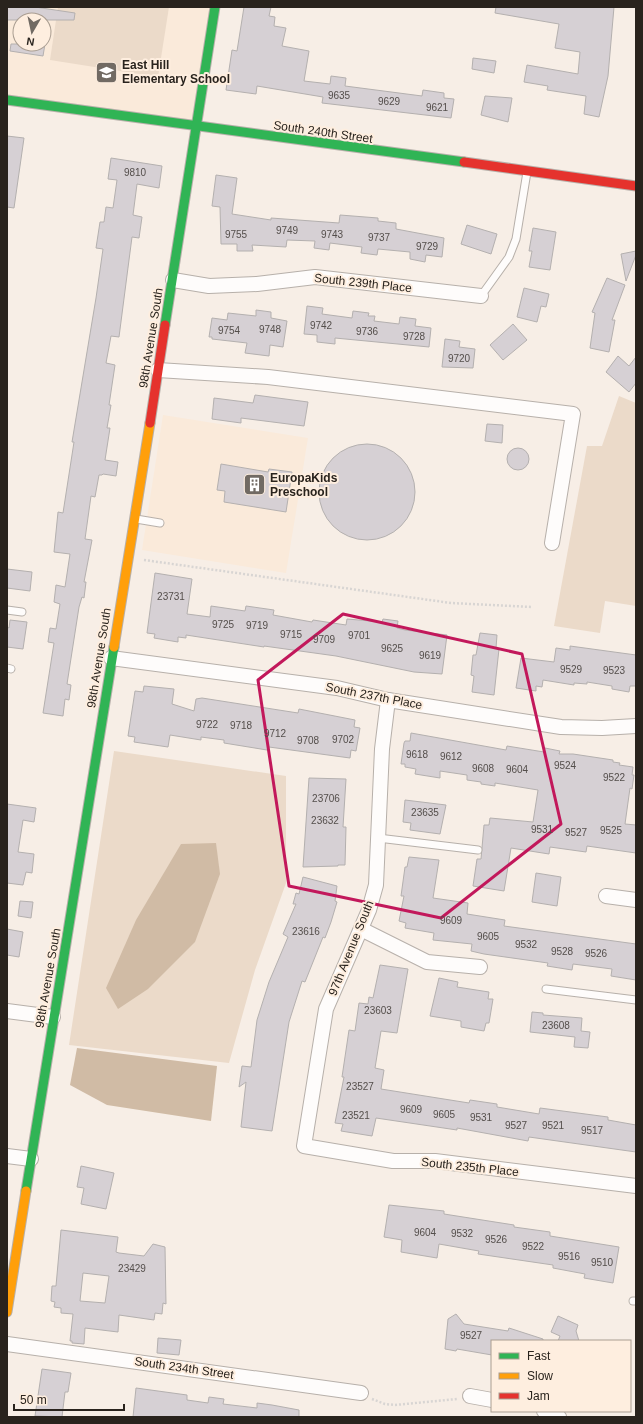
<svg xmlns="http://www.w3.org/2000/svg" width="643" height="1424" viewBox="0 0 643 1424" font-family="Arial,sans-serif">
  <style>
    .built { fill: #faeada; fill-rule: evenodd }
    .green { fill: #ebdac9 }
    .water { fill: #d0bba5 }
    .building { fill: #d6d0d4; stroke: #b4b0af; fill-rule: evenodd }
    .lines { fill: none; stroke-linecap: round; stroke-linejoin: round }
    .lane-casing { stroke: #b7b0aa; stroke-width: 9 }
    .street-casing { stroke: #b7b0aa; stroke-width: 16 }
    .fast-casing { stroke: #b7b0aa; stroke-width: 11 }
    .slow-casing { stroke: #b7b0aa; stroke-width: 11 }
    .jam-casing { stroke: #b7b0aa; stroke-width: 11 }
    .path { stroke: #d8d5d3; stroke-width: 2.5; stroke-dasharray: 2 2; stroke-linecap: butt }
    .lane { stroke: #fefcfb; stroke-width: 7 }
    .street { stroke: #fefcfb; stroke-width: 14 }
    .fast { stroke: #30b455; stroke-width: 9 }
    .slow { stroke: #ff9f0a; stroke-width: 9 }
    .jam { stroke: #e5322d; stroke-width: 9 }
    .marked { fill: none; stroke: #c2185b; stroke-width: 3; stroke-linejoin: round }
    .labels { text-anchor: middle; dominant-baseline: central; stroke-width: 4; stroke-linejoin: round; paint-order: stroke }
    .number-label { font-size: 10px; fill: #544e4b }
    .poi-label { font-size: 12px; font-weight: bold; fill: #29231d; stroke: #feeedf; text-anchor: start }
    .street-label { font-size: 12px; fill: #29231d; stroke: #feeedf }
  </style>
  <rect width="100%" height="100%" fill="#f7eee6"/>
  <!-- built -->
  <g class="built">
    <path d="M7,7H215L195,127L7,100ZM20,20H44V44H20Z"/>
    <path d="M163,415L308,438L286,573L142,550Z"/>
  </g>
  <!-- green -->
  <g class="green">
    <path d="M58,7H169L158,77L50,60Z"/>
    <path d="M619,396L636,403V606L605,601L600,633L554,626L587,446H602Z"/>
    <path d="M114,751L286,776V883L255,970L229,1063L69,1045Z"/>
  </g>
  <!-- water -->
  <g class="water">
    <path d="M216,843L220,874L195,942L148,989L118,1009L106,988L136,920L181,844Z"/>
    <path d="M77,1048L217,1066L211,1121L107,1105L70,1085Z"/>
  </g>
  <!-- building -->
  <g class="building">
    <path d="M7,7H35L75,13L74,20H7Z"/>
    <path d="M244,7H271L269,16L275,17L274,26L286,28L282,46L309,51L304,81L330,84L331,76L346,78L345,86L422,96L423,90L444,93V98L454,99L451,118L322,103L323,97L257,86L256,94L226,90L232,50L237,51Z"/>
    <path d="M496,7H614L608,76L599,117L584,114L586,96L547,90L548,86L524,82L527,65L578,74L580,52L555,48L559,24L495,13Z"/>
    <path d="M11,44H45L43,56L10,51Z"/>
    <path d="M473,58L496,61L494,73L472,69Z"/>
    <path d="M485,96L512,98L508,122L481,115Z"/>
    <path d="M7,136L24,138L14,208L7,207Z"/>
    <path d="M111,158L162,166L159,188L137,184L133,215L142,217L139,238L132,237L119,337L111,336L106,363L115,365L109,405H111L107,428H110L105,460L118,462L116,476L103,474L102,475H99L95,497L91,496L85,539L92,540L84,582H86L84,598L82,597L79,607L67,684L71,685L69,700L65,699L63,716L43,713L54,643L48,642L50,628L56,629L60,604L54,602L56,585L65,587L70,554L54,552L58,512L63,513L74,442H72L96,298L103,249L96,248L100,222H104L106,207L113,208L117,180L108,179Z"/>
    <path d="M216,175L237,178L232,214L271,220V218L339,223L340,215L378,218V221L396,223V229L444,238L442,257L426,255L425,262L410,259V252L378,249L377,255L361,253L362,247L330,243L329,250L314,248L315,241L287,240L286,247L252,245L253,251H237V244H221L220,207L212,206Z"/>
    <path d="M467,225L497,234L491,254L461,244Z"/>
    <path d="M533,228L556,232L550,270L529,267L532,251H529Z"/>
    <path d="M636,251V255L626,281L621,254Z"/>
    <path d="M607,278L625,285L612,320H615L609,352L590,348L595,313L592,312Z"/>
    <path d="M524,288L549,294L546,307L541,306L537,322L517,317Z"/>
    <path d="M307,306L323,308L322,314L352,318L353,311L369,313L368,316H375L374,321L399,324L400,317L416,319L415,326L431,328L429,347L335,338V344L317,342V335L304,334Z"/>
    <path d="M256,310L271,312V318L287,321L283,347L270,345L269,356L245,353L247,343L212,339V337H209L212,318L227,320L228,313L256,316Z"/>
    <path d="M513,324L527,340L503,360L490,345Z"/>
    <path d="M445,339L460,341L459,347L475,349L473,368L442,367Z"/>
    <path d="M618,356L629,366L636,357V383L629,392L606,372Z"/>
    <path d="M255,395L308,402L304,426L241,418V423L212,419L214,398L253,403Z"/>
    <path d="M487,424L503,425L502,443L485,441Z"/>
    <circle cx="367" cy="492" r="48"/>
    <circle cx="518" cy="459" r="11"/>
    <path d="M221,464L268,472L269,469L292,472L286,512L224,502L225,491L217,490Z"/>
    <path d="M7,569L32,572L30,591L7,588Z"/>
    <path d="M155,573L192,579L187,614L210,617L211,606L245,611L246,606L274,610L273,615L312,622L313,620L346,625L347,619L382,622L383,619L398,621L397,628L405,630L447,635L442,674L414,672L336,656L264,646V647L186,635V638L178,637V642L154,638L155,634L147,633Z"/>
    <path d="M10,620L27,622L23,649L7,647V627L9,628Z"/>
    <path d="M480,633L497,635L496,648L499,649L494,695L472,692L474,676L471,675L473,655H476Z"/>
    <path d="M570,646L636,655V686H630L629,692L612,689V686L587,682V684L574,683V685L543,680L542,687L536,686V691L516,688L521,658L554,662L556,648L570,650Z"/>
    <path d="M144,686L174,689L172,704L194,711L196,699L202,698L298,713L299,709L355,720L354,727L360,728L356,751L351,750L350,758L269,747L267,750L224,743V740L201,737V740L170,735L168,747L134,742L135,737L128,736L133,704L135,691L143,692Z"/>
    <path d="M411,733L506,750L507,746L544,752L545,748L560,751L559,754H573L613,760V762L620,763L619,765L633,767L632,775H634L632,789L630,788L625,824L636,825V853L587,846L586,852L550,847L549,854L511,848L504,891L473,886L477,859H481L484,825H489L490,818L533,822L538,790L495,783V786L481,784V782L467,780V775L440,771V778L415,774L416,769L405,767V764H401L404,743L405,741H410Z"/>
    <path d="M309,778L346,779L343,827H346L345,865H338V866L303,867Z"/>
    <path d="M405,800L446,805L440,834L410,830L411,823L403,822Z"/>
    <path d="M7,804L36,808L34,822L23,820L18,852L34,854L32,873L26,872L23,885L7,883Z"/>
    <path d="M409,857L439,860L433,898L468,903L467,914L505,920L504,926L636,944V980L611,976L612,969L573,964L572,970L547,966L548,963L484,954L471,951L472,944L433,940L434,933L405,928L406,923L399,921L404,896H401L405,867H407Z"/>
    <path d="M536,873L561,877L557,906L532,902Z"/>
    <path d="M303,877L337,886L335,901L337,902L331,922L325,938L323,937L305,982L302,981L289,1022L272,1131L241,1127L246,1082L239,1087L242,1066L251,1067L257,1020L269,982L288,937L283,934L296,904H293L296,893L299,894Z"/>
    <path d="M20,901L33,902L31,918L18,916Z"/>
    <path d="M7,929L23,932L19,957L7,955Z"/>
    <path d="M380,965L408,969L397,1033L381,1031L375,1068L384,1070L381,1089L469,1103L470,1100L497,1104V1107L539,1114L540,1108L608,1117V1120L636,1125V1152L529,1137L528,1141L457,1128V1130L376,1118L372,1136L341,1131L343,1124L335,1123L344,1077H342L349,1030L355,1031L359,1003L368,1004L369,997L373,998Z"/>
    <path d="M439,978L458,982L457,987L489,992L488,999H493L489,1023H486L484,1031L461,1027V1021L430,1016Z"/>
    <path d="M532,1012L543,1013V1015L582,1018L581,1031L590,1032L588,1048L574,1047L575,1037L530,1032Z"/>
    <path d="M81,1166L114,1173L106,1209L81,1204L84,1188L77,1187Z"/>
    <path d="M389,1205L444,1211V1214L514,1225V1227L550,1232V1236L619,1247L613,1283L584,1278L585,1274L553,1268V1265L478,1254L479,1251L439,1244L437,1258L401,1252L402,1240L384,1237Z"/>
    <path d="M61,1230L118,1237L116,1252L119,1253L144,1256L153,1244L165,1247L166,1304L163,1303L162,1314L155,1313L154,1320L119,1315L118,1332L85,1328L84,1344L72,1343V1341H70L73,1314L61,1313V1308L54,1307L55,1302L51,1301L52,1286H56ZM83,1273L109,1276L105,1303L80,1301Z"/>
    <path d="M456,1314L464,1324L508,1331L509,1328L543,1339V1341H492V1355L457,1349L456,1351L445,1349L448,1319Z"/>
    <path d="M558,1316L578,1325L576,1331L579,1341H558L560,1336L551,1332Z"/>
    <path d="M158,1338L181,1340L179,1355L157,1353Z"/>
    <path d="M42,1369L71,1373L68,1392H65L62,1417L35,1416Z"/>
    <path d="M136,1388L187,1395V1400L208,1403L209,1397L224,1399L223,1404L257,1408V1403L272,1405L299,1410V1417H133Z"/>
  </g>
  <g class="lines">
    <defs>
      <g id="lane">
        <path d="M481,296L509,257L516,239L527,172"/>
        <path d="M136,519L160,523"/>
        <path d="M7,610L22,612"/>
        <path d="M7,668L11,669"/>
        <path d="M378,838L478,850"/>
        <path d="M546,989L636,1000"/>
        <path d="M633,1301H636"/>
      </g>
      <g id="street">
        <path d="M173,280L209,286L257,284L315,277L481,296"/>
        <path d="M158,370L268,377L573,414L552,543"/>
        <path d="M111,658L337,688L388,700L561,727L602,728L636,726"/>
        <path d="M388,700L382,749L376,885L369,910L326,1009L304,1146L393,1161H435L636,1186"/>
        <path d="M606,896L636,900"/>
        <path d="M361,929L427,962L480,967"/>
        <path d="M7,1011L53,1017"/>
        <path d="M7,1156L31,1159"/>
        <path d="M7,1344L361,1393"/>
        <path d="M470,1396L492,1400"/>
        <path d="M544,1411L559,1417"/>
      </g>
      <g id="fast">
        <path d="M7,100L464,162"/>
        <path d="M165,325L215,7"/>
        <path d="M26,1191L114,647"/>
      </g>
      <g id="slow">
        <path d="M114,647L150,423"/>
        <path d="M7,1312L26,1191"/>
      </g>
      <g id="jam">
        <path d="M464,162L636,186"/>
        <path d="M150,423L165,325"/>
      </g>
    </defs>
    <!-- lane casing -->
    <use href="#lane" class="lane-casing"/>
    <!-- street casing -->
    <use href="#street" class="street-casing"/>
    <!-- fast casing -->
    <use href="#fast" class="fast-casing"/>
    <!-- slow casing -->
    <use href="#slow" class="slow-casing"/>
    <!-- jam casing -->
    <use href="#jam" class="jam-casing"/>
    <!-- path -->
    <g class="path">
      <path d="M144,560L451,603L532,607"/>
      <path d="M372,1399L385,1404L395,1405L457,1399"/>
    </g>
    <!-- lane -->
    <use href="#lane" class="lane"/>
    <!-- street -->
    <use href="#street" class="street"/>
    <!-- fast -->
    <use href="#fast" class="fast"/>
    <!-- slow -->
    <use href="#slow" class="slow"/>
    <!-- jam -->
    <use href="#jam" class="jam"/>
  </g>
  <!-- marked area -->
  <path class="marked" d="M343,614L522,654L561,824L441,918L289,886L258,680Z"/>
  <!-- icons -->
  <defs>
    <symbol id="school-square" viewBox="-11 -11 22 22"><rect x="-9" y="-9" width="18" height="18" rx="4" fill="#716a63" stroke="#feeedf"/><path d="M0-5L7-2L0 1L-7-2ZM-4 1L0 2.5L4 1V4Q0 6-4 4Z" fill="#fff"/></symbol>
    <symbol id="building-square" viewBox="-11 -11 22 22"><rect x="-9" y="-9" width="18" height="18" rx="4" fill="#716a63" stroke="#feeedf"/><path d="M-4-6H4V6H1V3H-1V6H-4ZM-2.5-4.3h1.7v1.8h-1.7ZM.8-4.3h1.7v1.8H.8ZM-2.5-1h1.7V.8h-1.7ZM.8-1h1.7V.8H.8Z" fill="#fff"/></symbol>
  </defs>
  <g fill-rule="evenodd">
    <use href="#school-square" x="94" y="60" width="25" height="25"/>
    <use href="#building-square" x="242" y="472" width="25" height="25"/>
  </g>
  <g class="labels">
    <!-- number labels -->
    <g class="number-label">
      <text x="339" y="95">9635</text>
      <text x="389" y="101">9629</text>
      <text x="437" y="107">9621</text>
      <text x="135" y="172">9810</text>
      <text x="287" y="230">9749</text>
      <text x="236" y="234">9755</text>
      <text x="332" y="234">9743</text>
      <text x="379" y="237">9737</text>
      <text x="427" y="246">9729</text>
      <text x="321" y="325">9742</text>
      <text x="270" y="329">9748</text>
      <text x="229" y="330">9754</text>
      <text x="367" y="331">9736</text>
      <text x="414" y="336">9728</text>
      <text x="459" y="358">9720</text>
      <text x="171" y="596">23731</text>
      <text x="223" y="624">9725</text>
      <text x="257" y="625">9719</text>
      <text x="291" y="634">9715</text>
      <text x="359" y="635">9701</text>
      <text x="324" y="639">9709</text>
      <text x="392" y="648">9625</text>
      <text x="430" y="655">9619</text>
      <text x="571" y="669">9529</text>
      <text x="614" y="670">9523</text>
      <text x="207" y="724">9722</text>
      <text x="241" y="725">9718</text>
      <text x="275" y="733">9712</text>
      <text x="343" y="739">9702</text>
      <text x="308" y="740">9708</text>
      <text x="417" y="754">9618</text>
      <text x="451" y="756">9612</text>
      <text x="565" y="765">9524</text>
      <text x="483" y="768">9608</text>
      <text x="517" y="769">9604</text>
      <text x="614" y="777">9522</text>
      <text x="326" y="798">23706</text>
      <text x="425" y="812">23635</text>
      <text x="325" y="820">23632</text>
      <text x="542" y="829">9531</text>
      <text x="611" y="830">9525</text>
      <text x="576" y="832">9527</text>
      <text x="451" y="920">9609</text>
      <text x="306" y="931">23616</text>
      <text x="488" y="936">9605</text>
      <text x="526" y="944">9532</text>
      <text x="562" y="951">9528</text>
      <text x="596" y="953">9526</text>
      <text x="378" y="1010">23603</text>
      <text x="556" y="1025">23608</text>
      <text x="360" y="1086">23527</text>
      <text x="411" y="1109">9609</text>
      <text x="444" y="1114">9605</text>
      <text x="356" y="1115">23521</text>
      <text x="481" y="1117">9531</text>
      <text x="516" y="1125">9527</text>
      <text x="553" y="1125">9521</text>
      <text x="592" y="1130">9517</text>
      <text x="425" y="1232">9604</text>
      <text x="462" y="1233">9532</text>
      <text x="496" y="1239">9526</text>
      <text x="533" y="1246">9522</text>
      <text x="569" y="1256">9516</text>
      <text x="602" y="1262">9510</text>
      <text x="132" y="1268">23429</text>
      <text x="471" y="1335">9527</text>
    </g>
    <!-- poi labels -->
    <g class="poi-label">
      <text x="122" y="65">East Hill<tspan x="122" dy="14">Elementary School</tspan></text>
      <text x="270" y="478">EuropaKids<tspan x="270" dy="14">Preschool</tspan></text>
    </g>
    <!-- street labels -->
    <g class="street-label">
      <text transform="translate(323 132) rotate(8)">South 240th Street</text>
      <text transform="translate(363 283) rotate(6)">South 239th Place</text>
      <text transform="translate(151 338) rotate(-81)">98th Avenue South</text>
      <text transform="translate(99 658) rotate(-81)">98th Avenue South</text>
      <text transform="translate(374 696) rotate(11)">South 237th Place</text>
      <text transform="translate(351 948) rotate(-68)">97th Avenue South</text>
      <text transform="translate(48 978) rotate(-80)">98th Avenue South</text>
      <text transform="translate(470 1167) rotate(6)">South 235th Place</text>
      <text transform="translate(184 1368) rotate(8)">South 234th Street</text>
    </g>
  </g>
  <!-- border -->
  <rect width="643" height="1424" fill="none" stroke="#29231d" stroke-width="16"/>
  <!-- legend -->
  <rect x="491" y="1340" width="140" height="72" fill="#feeedf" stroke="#a99d91"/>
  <rect x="499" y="1353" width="20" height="6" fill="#30b455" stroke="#a99d91"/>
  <text x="527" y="1360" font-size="12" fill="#29231d">Fast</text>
  <rect x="499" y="1373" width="20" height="6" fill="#ff9f0a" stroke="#a99d91"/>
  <text x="527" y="1380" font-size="12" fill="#29231d">Slow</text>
  <rect x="499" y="1393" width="20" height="6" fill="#e5322d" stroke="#a99d91"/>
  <text x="527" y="1400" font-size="12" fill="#29231d">Jam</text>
  <!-- north arrow -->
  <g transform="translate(32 32) rotate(189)"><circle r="19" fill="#feeedf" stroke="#a99d91"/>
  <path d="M0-3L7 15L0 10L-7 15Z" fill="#716a63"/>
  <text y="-6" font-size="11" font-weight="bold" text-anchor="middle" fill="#29231d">N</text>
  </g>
  <!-- scale -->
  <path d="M14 1404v6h110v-6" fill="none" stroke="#29231d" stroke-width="2"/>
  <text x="20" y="1404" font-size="12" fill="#29231d" stroke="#feeedf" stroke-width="3" paint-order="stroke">50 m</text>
</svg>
